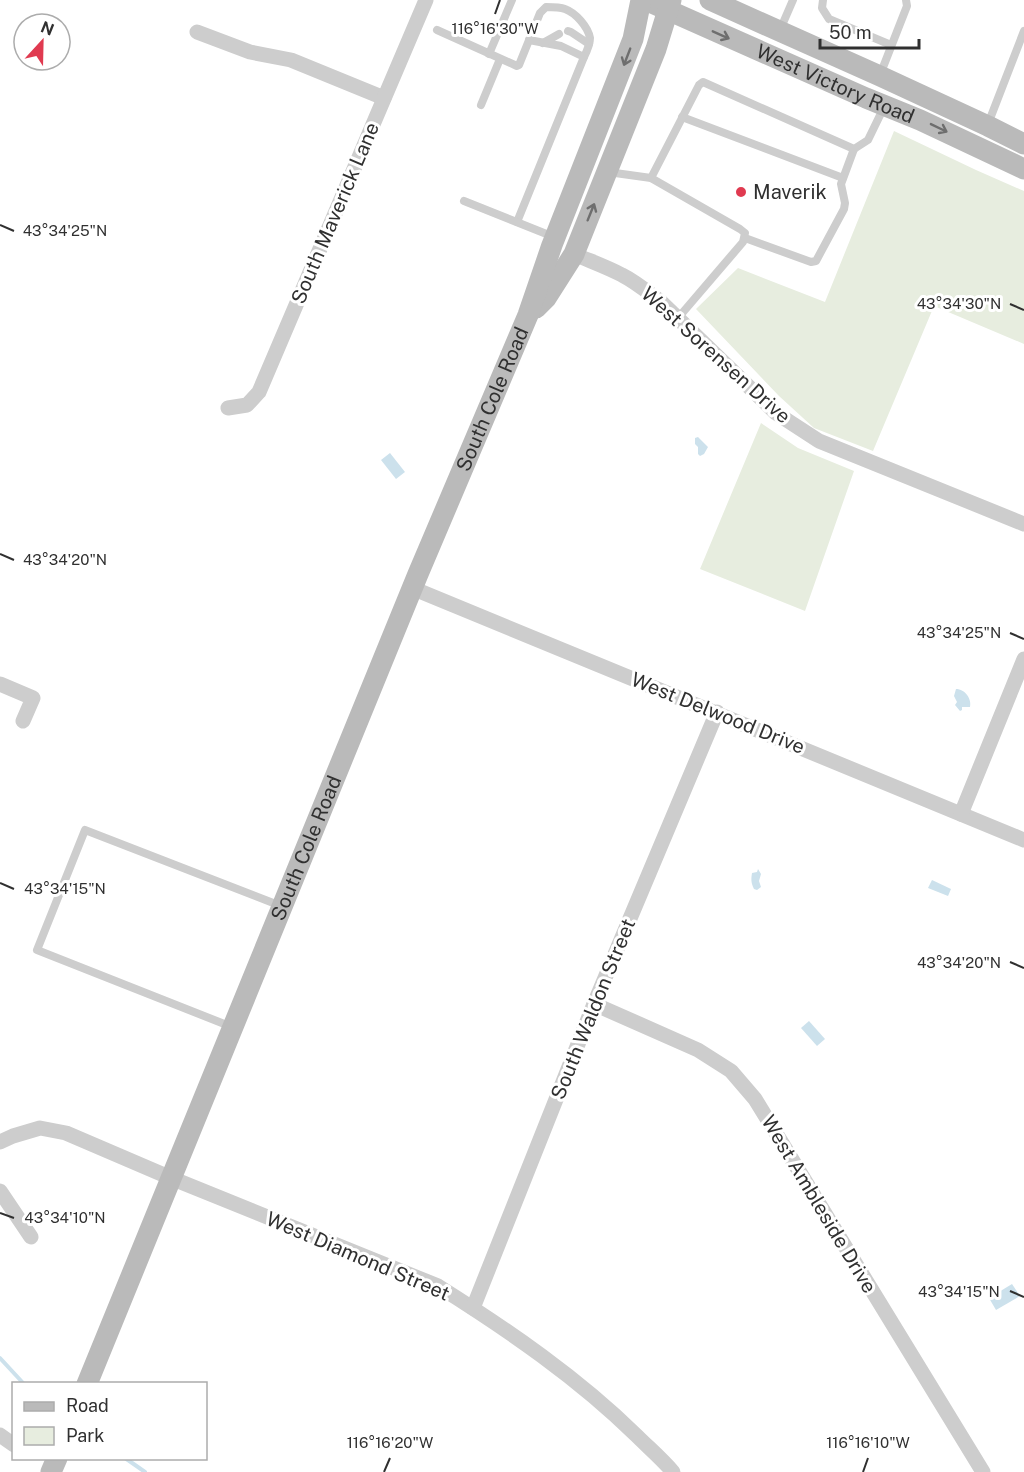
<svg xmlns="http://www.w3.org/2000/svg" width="1024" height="1472" viewBox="0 0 1024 1472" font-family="'Public Sans',sans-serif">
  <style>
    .green { fill: #e7eddf }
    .water { fill: #cce1ec }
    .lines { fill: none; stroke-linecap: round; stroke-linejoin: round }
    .stream { stroke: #cce1ec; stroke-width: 4 }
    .lane { stroke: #cdcdcd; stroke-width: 8 }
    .street { stroke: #cdcdcd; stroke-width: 15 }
    .secondary { stroke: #bababa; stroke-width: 21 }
    .oneway { stroke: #6e6e6e }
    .ticks { fill: none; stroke: #303030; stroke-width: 2 }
    .poi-dot { fill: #e03a50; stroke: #fff; stroke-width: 2 }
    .labels { text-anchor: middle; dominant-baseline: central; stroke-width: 6; stroke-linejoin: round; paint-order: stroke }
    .street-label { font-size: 20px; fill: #303030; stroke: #fff }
    .poi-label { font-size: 20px; fill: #303030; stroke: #fff; text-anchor: start }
    .ticks-label { font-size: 15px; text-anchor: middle; fill: #303030; stroke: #fff; stroke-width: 6; stroke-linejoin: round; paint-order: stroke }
  </style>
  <rect width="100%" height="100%" fill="#fff"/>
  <!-- green -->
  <g class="green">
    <path d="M894,131L976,170L1024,191V344L934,306L873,451L814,428L779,396L696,309L738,268L825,302Z"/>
    <path d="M761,423L798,448L854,471L805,611L700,569Z"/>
  </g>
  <!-- water -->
  <g class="water">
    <path d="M698,437L708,447L704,454L700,456L698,454V447L695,444V438Z"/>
    <path d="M390,453L405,472L396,479L381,460Z"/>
    <path d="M956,689C965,689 972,699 970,707H962V710L960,711L955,705L957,702L954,696Z"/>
    <path d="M758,869L761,874L759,881L761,887L757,890L754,889C751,883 751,879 752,873L757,872Z"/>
    <path d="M932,880L951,889L948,896L928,888Z"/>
    <path d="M809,1021L825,1039L817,1046L801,1028Z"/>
    <path d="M1012,1284L1020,1296L996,1310L989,1298Z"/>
  </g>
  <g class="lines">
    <!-- stream -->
    <g class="stream">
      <path d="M0,1358L24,1384"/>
      <path d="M125,1458L145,1472"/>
    </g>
    <!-- lane -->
    <g class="lane">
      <path d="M823,0L822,8L829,19L891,45"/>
      <path d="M437,30L517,66L519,65L540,13L546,7C553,7 560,7 565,9C576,13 588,27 590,38C590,44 587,51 584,57L517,222"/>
      <path d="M780,30L793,0"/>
      <path d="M568,31L571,32L589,44"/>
      <path d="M529,40L561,46L584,57"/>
      <path d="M543,43L559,34"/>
      <path d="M489,54L512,0"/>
      <path d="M880,75L907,6L906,0"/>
      <path d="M481,105L500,59"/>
      <path d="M682,117L843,178"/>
      <path d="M988,124L1024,31"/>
      <path d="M608,172L651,178L740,229L745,233L743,242L678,318"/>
      <path d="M651,178L699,85L703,82L854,149L868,140L884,107"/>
      <path d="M464,201L554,237"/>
      <path d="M745,238L811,262L816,261L844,209L845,203L841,184L854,149"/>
      <path d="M232,1027L37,950L85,830L281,906"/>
    </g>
    <!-- street -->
    <g class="street">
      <path d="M197,32L250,52L291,60L384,98"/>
      <path d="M574,254C590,261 607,267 622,275C636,282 649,293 661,302L776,413L819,441L1024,524"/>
      <path d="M228,408L247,405L259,392L426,0"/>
      <path d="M412,588L1024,840"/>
      <path d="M0,684L33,698L23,721"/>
      <path d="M961,814L1024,659"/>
      <path d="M594,1004L698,1050L731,1071L755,1099L983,1472"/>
      <path d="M0,1142L13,1136L40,1128L66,1133L171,1178L438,1286C508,1330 578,1378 637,1436C649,1448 662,1459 673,1472"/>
      <path d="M0,1191L31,1237"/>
      <path d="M473,1308L594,1004L717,712"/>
      <path d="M0,1435L14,1445"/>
    </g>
    <!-- secondary -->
    <g class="secondary">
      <path id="s1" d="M645,0L866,98L920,120L1024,169"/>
      <path d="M710,0L880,76L988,126L1024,144"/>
      <path d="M536,308L546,298L574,254L656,49L671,0"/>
      <path id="s2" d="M87,1384L418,574L528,315L552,245L633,39L641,0"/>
      <path d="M51,1472L57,1458"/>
    </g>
  </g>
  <!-- one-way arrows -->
  <defs><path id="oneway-shaft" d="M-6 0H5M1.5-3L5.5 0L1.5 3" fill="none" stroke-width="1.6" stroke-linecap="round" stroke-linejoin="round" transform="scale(1.5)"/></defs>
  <g class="oneway">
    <use href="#oneway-shaft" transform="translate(721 35) rotate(24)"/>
    <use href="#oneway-shaft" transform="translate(627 57) rotate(111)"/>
    <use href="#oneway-shaft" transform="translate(939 128) rotate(26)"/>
    <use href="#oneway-shaft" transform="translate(591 212) rotate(-68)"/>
  </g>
  <!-- ticks -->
  <path class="ticks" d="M495,14L500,0M0,225L14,231M1010,304L1024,310M0,554L14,560M1010,633L1024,639M0,883L14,889M1010,962L1024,968M0,1213L14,1218M1010,1291L1024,1297M384,1472L390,1458M863,1472L868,1458"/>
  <!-- markers -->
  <circle class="poi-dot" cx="741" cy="192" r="6"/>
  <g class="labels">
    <!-- street labels -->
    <g class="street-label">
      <text stroke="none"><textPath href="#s1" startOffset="208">West Victory Road</textPath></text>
      <text transform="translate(335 213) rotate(-67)">South Maverick Lane</text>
      <text transform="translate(716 355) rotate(42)">West Sorensen Drive</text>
      <text stroke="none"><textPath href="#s2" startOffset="1065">South Cole Road</textPath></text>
      <text transform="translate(718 713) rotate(22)">West Delwood Drive</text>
      <text stroke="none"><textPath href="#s2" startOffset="579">South Cole Road</textPath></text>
      <text transform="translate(593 1009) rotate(-68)">South Waldon Street</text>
      <text transform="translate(819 1204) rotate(59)">West Ambleside Drive</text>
      <text transform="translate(358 1256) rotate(23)">West Diamond Street</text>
    </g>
    <!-- poi labels -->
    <g class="poi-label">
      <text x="753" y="192">Maverik</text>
    </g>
  </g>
  <g class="ticks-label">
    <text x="495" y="34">116°16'30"W</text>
    <text x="65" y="236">43°34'25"N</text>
    <text x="959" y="309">43°34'30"N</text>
    <text x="65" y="565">43°34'20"N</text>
    <text x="959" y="638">43°34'25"N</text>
    <text x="65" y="894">43°34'15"N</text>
    <text x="959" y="968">43°34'20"N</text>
    <text x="65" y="1223">43°34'10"N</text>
    <text x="959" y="1297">43°34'15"N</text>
    <text x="390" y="1448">116°16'20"W</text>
    <text x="868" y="1448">116°16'10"W</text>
  </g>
  <!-- legend -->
  <rect x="12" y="1382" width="195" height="78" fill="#ffffff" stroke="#acacac" stroke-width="1.5"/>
  <rect x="24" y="1402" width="30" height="9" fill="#bababa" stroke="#acacac" stroke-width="1.5"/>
  <text x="66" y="1412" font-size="18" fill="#303030">Road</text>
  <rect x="24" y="1427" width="30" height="18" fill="#e7eddf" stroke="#acacac" stroke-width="1.5"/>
  <text x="66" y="1442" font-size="18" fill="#303030">Park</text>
  <!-- north arrow -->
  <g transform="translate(42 42) rotate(22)"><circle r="28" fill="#ffffff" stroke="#acacac" stroke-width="1.5"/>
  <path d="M0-4.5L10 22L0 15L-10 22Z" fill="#e03a50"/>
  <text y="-9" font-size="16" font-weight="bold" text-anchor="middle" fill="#303030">N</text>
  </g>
  <!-- scale -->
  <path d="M820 39v9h99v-9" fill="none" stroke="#303030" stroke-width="3"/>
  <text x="829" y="39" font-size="18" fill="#303030" stroke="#ffffff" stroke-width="4.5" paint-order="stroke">50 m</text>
</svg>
